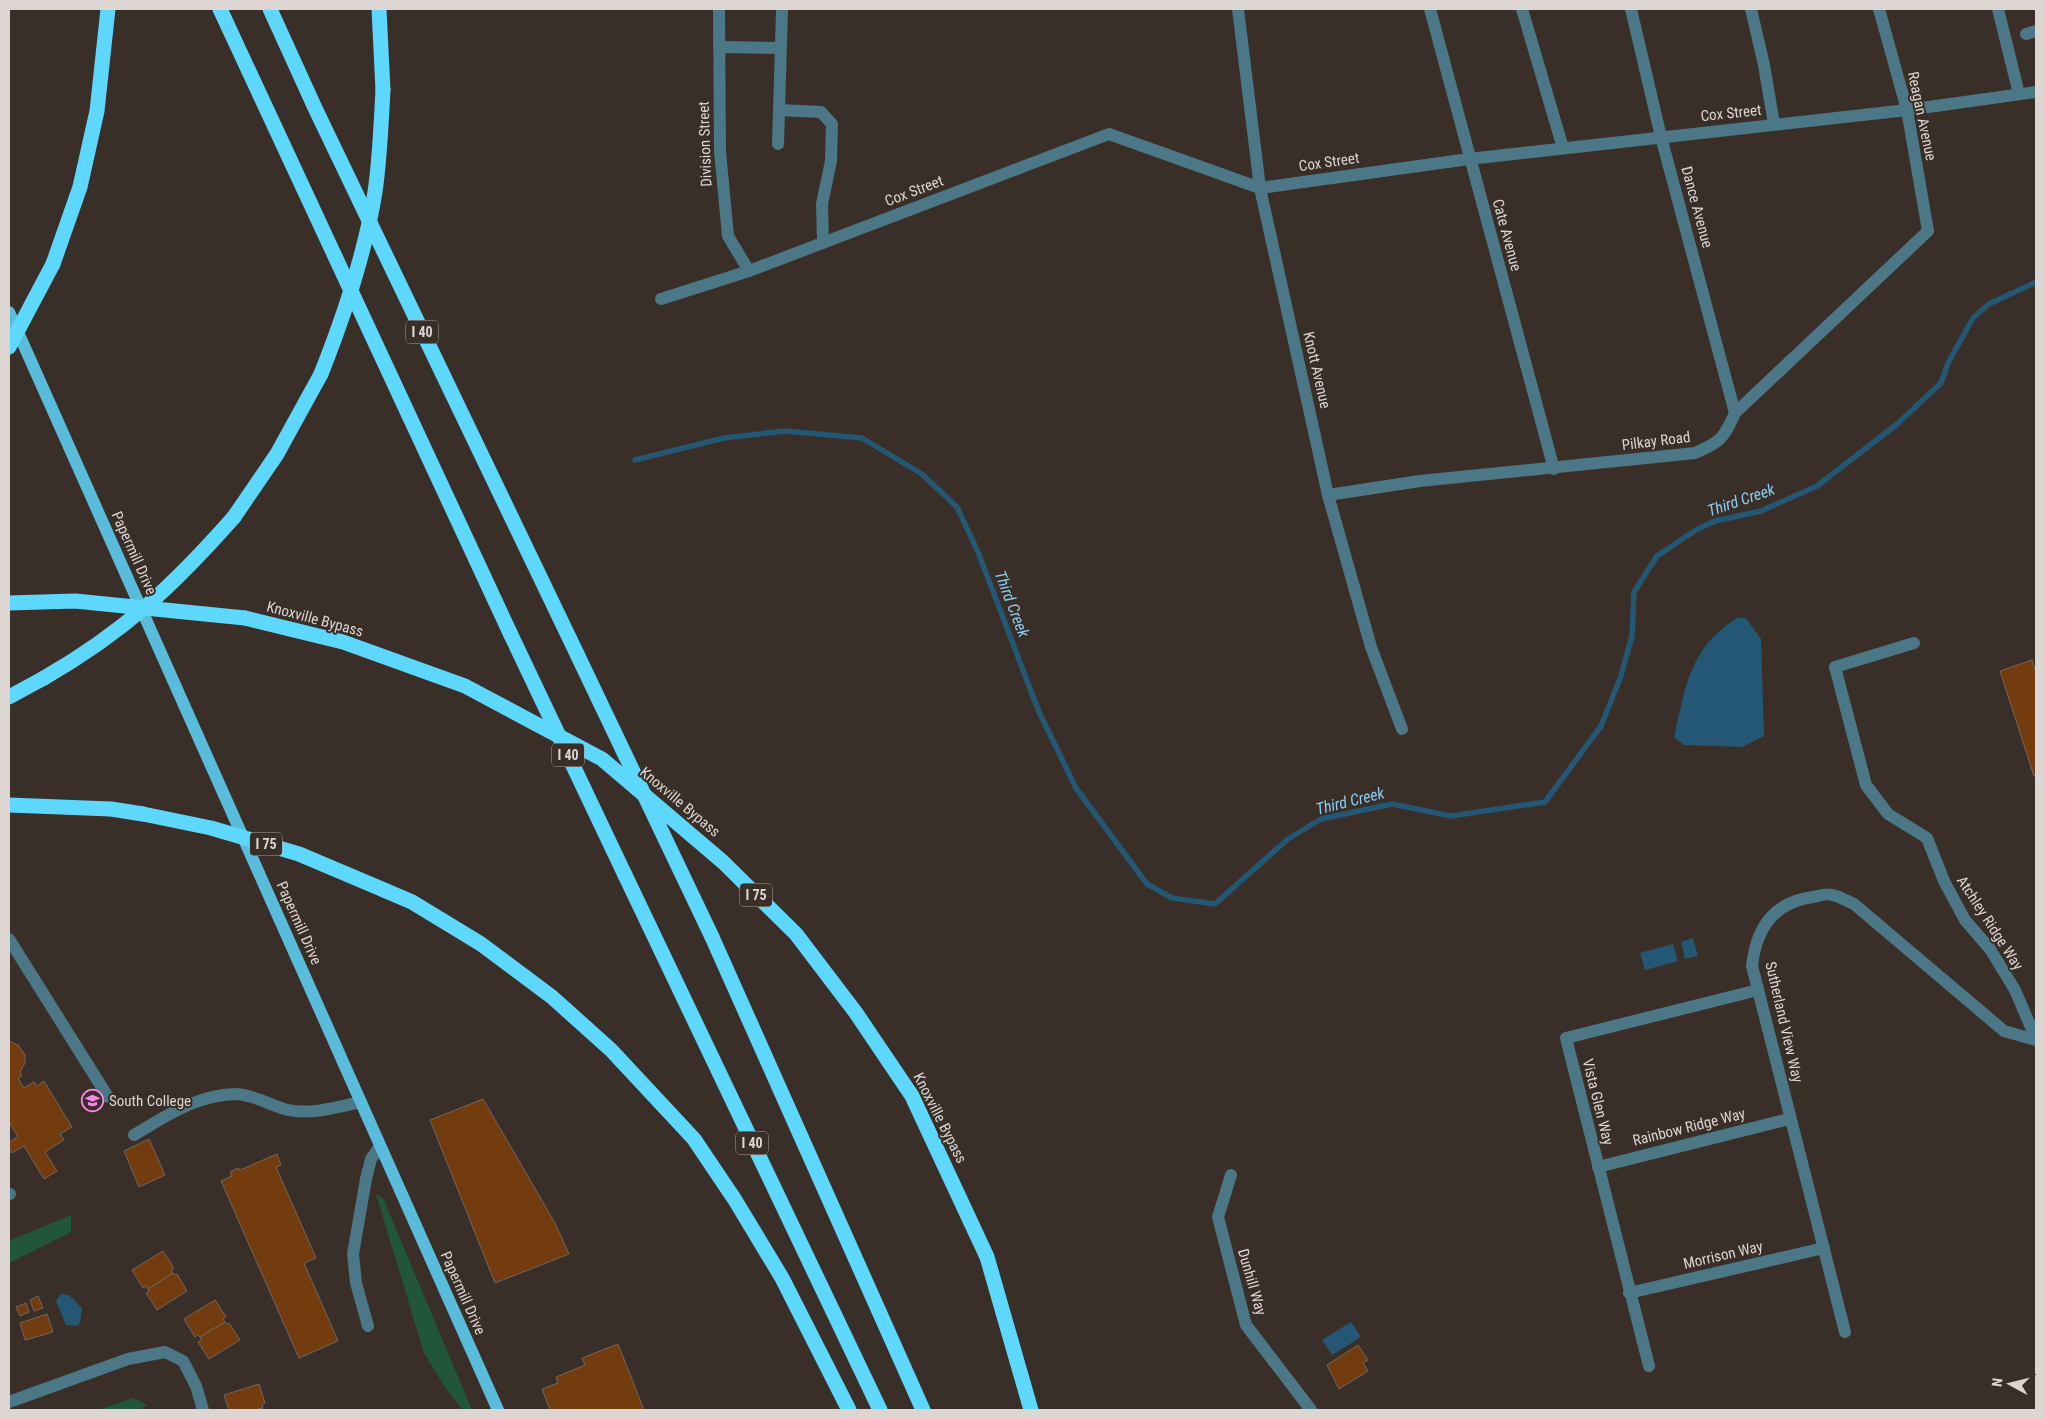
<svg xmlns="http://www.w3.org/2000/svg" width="2045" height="1419" viewBox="0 0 2045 1419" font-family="'Roboto Condensed',sans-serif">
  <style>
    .green { fill: #225638 }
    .water { fill: #235773 }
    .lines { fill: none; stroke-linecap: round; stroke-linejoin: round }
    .stream { stroke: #235773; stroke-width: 5.5 }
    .building { fill: #733c0e; stroke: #726760 }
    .minor { stroke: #4b7786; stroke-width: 12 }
    .major { stroke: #5abcdb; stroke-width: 12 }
    .highway { stroke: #5ed7fd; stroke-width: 15 }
    .highway-bridge { stroke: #5ed7fd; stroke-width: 15 }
    .labels { text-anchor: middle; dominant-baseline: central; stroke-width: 4; stroke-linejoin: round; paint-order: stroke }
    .shield { fill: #392f28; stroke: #aba39e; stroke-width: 1 }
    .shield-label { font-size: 14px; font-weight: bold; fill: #dcd5d1 }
    .street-label { font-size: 15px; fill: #dcd5d1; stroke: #392f28 }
    .poi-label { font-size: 15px; fill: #dcd5d1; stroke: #392f28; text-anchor: start }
    .water-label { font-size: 16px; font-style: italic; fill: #88cef5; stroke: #392f28 }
  </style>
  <rect width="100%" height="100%" fill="#392f28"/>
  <!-- green -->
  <g class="green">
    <path d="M376,1194L383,1198L472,1410H463L446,1389L424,1353Z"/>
    <path d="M71,1215V1232L9,1263V1241Z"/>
    <path d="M133,1398L147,1405L140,1410H99Z"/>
  </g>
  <!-- water -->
  <g class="water">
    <path d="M1737,618H1746L1761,639L1764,736L1742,747L1684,745L1674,737C1686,686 1689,648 1737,618Z"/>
    <path d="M1693,938L1698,956L1685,959L1681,942Z"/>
    <path d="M1673,944L1678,961L1645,970L1640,953Z"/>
    <path d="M61,1294L69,1295L82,1308L80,1323L77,1326L66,1325L56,1301Z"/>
    <path d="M1351,1322L1361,1337L1332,1355L1322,1340Z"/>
  </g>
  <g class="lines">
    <!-- stream -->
    <path class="stream" d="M635,460L724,438L785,431L862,438L922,474L957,507L978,552L1039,712L1076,788L1147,884L1172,898L1215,904L1288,839L1321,819L1392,804L1451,816L1545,802L1601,726L1621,676L1632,636L1634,592L1657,556L1696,530L1715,521L1761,511L1817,486L1896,425L1941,383L1948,363L1973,318L1989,304L2036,282"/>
  </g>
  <!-- building -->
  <g class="building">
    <path d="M2032,660L2036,673V775L2034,776L2000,671Z"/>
    <path d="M9,1041L18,1045L25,1055V1063L20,1072L22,1076L18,1078L24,1088L34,1082L37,1086L44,1081L72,1127L60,1134L64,1140L45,1152L57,1171L44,1179L24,1146L12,1153L9,1147V1142L18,1137L9,1122Z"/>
    <path d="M483,1099L555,1223L569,1254L495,1283L430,1120Z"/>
    <path d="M149,1139L165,1175L139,1187L124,1151Z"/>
    <path d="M277,1154L281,1165L276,1167L316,1258L304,1263L338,1341L299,1358L221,1181L232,1176L230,1172L238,1168L240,1170Z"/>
    <path d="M163,1251L174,1268L171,1270L173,1273L148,1289L146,1286L143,1288L132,1270Z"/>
    <path d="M173,1273L174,1275L177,1274L187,1291L157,1310L146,1293L149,1291L148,1289Z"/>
    <path d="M38,1296L43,1308L34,1311L30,1300Z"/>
    <path d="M215,1300L226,1317L223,1319L225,1322L200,1337L198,1335L195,1337L184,1319Z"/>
    <path d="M26,1303L29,1312L20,1316L16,1307Z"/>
    <path d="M47,1314L53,1332L25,1340L20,1323Z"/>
    <path d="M225,1322L227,1324L229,1323L240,1340L209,1359L198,1342L202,1340L200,1337Z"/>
    <path d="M618,1344L644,1410H550L542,1389L558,1383L556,1377L585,1365L582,1358Z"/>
    <path d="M1358,1345L1368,1360L1363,1363L1368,1371L1339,1389L1327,1365Z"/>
    <path d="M259,1384L265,1403L262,1404L263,1408L255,1410H229L224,1395Z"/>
  </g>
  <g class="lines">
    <!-- minor -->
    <g class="minor">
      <path d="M719,9L720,151L728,236L749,271"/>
      <path d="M1238,9L1260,188L1328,495L1371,647L1402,729"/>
      <path d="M1430,9L1554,469"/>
      <path d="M1522,9L1563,148"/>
      <path d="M1631,9L1661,137L1735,413"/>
      <path d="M1751,9L1764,65L1774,124"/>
      <path d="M1998,9L2019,94"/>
      <path d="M2026,34L2036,31"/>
      <path d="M719,47L780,48"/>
      <path d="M779,110L821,112L832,124L831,161L822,204L823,243"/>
      <path d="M778,144L782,11"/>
      <path d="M661,299L749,271L1109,134L1260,188L1469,159L1907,110L2036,92"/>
      <path d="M1328,495L1420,481L1695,453C1721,442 1724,438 1735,413L1928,231L1907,110L1879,9"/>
      <path d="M1914,643L1835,667L1866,785L1888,814L1927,838L1944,881L1965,920L1990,949L2015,990L2036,1039"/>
      <path d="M9,939L108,1097"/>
      <path d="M134,1135C166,1116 198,1094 237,1094C254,1095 272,1106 288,1110C310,1115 339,1107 361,1102"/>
      <path d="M1598,1167L1789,1119"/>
      <path d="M1231,1175L1218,1217L1246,1325L1311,1410"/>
      <path d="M9,1194H10"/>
      <path d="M1629,1293L1824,1248"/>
      <path d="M368,1326L356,1283L353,1254L366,1179L371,1159L380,1146"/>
      <path d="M1845,1332L1752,966C1756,929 1773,902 1813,897C1819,896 1827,893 1832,895C1839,896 1847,901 1854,904L2004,1031L2036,1040"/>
      <path d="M1649,1366L1566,1038L1758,990"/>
      <path d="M9,1402L128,1359L165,1352L183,1361L196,1386L203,1410"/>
    </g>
    <!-- major -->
    <path class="major" d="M9,312L498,1410"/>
    <!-- highway -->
    <g class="highway">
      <path d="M220,9L511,635"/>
      <path d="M270,9L315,108L577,654"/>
      <path d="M379,9L383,90"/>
      <path d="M53,264L80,187L97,111L108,9"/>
      <path d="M234,517L277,454L321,374"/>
      <path d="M245,618L343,642L465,686L602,759L723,862L796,934L856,1013L912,1096L987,1257L1031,1410"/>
      <path d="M9,697L44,678"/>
      <path d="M9,805L111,809L143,814"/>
      <path d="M625,875L880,1410"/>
      <path d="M384,890L412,902L481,944L552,997L611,1050L694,1139L735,1200L782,1278L849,1410"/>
      <path d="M712,937L923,1410"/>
    </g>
    <!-- highway-bridge -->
    <g class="highway-bridge">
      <path d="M9,347L53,264"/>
      <path d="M321,374C344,316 365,254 375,192C380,158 381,124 383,90"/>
      <path d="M9,603L75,601L245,618"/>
      <path d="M511,635L625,875"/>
      <path d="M577,654L712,937"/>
      <path d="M44,678C124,632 173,586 234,517"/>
      <path d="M143,814L211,828L299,854L384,890"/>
    </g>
  </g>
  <!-- icons -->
  <defs>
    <symbol id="university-ring" viewBox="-11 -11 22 22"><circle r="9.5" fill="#392f28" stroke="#fa87e7" stroke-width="1.5"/><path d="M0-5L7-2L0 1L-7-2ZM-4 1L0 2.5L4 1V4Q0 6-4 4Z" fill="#fa87e7"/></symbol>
  </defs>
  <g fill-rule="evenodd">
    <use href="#university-ring" x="80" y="1088" width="25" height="25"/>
  </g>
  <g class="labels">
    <!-- shield labels -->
    <g class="shield">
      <rect x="406" y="320.5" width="32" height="23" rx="4"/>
      <rect x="552" y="743.5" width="32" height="23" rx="4"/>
      <rect x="250" y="832.5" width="32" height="23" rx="4"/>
      <rect x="740" y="883.5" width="32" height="23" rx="4"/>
      <rect x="736" y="1131.5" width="32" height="23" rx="4"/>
    </g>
    <g class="shield-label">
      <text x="422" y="332">I 40</text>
      <text x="568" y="755">I 40</text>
      <text x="266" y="844">I 75</text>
      <text x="756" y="895">I 75</text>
      <text x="752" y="1143">I 40</text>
    </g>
    <!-- street labels -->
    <g class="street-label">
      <text transform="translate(1731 113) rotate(-6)">Cox Street</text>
      <text transform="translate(1922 116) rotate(78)">Reagan Avenue</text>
      <text transform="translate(705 144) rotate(-92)">Division Street</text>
      <text transform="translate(1329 162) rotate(-8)">Cox Street</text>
      <text transform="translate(914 191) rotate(-21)">Cox Street</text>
      <text transform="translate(1697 207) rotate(75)">Dance Avenue</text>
      <text transform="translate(1507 235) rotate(75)">Cate Avenue</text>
      <text transform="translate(1317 370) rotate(77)">Knott Avenue</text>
      <text transform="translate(1656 441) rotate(-7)">Pilkay Road</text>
      <text transform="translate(134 553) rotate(66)">Papermill Drive</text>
      <text transform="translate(315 619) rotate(15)">Knoxville Bypass</text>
      <text transform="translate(680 802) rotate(40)">Knoxville Bypass</text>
      <text transform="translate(299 923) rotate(66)">Papermill Drive</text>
      <text transform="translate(1990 923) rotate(57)">Atchley Ridge Way</text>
      <text transform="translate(1784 1022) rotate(77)">Sutherland View Way</text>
      <text transform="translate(1598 1102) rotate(76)">Vista Glen Way</text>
      <text transform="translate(940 1118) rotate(63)">Knoxville Bypass</text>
      <text transform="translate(1689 1127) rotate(-14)">Rainbow Ridge Way</text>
      <text transform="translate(1723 1255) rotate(-13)">Morrison Way</text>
      <text transform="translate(1252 1282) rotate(74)">Dunhill Way</text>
      <text transform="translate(463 1293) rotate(66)">Papermill Drive</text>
    </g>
    <!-- poi labels -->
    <g class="poi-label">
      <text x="109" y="1101">South College</text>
    </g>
    <!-- water labels -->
    <g class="water-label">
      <text transform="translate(1741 500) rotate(-19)">Third Creek</text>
      <text transform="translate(1012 604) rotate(69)">Third Creek</text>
      <text transform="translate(1350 801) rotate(-14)">Third Creek</text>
    </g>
  </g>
  <!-- border -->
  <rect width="2045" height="1419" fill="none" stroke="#dcd5d1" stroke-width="20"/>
  <!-- north arrow -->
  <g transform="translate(2010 1384) rotate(277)" stroke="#392f28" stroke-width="4" paint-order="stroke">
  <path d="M0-4L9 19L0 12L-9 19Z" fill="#dcd5d1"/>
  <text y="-8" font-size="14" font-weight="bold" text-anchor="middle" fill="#dcd5d1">N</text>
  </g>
</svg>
